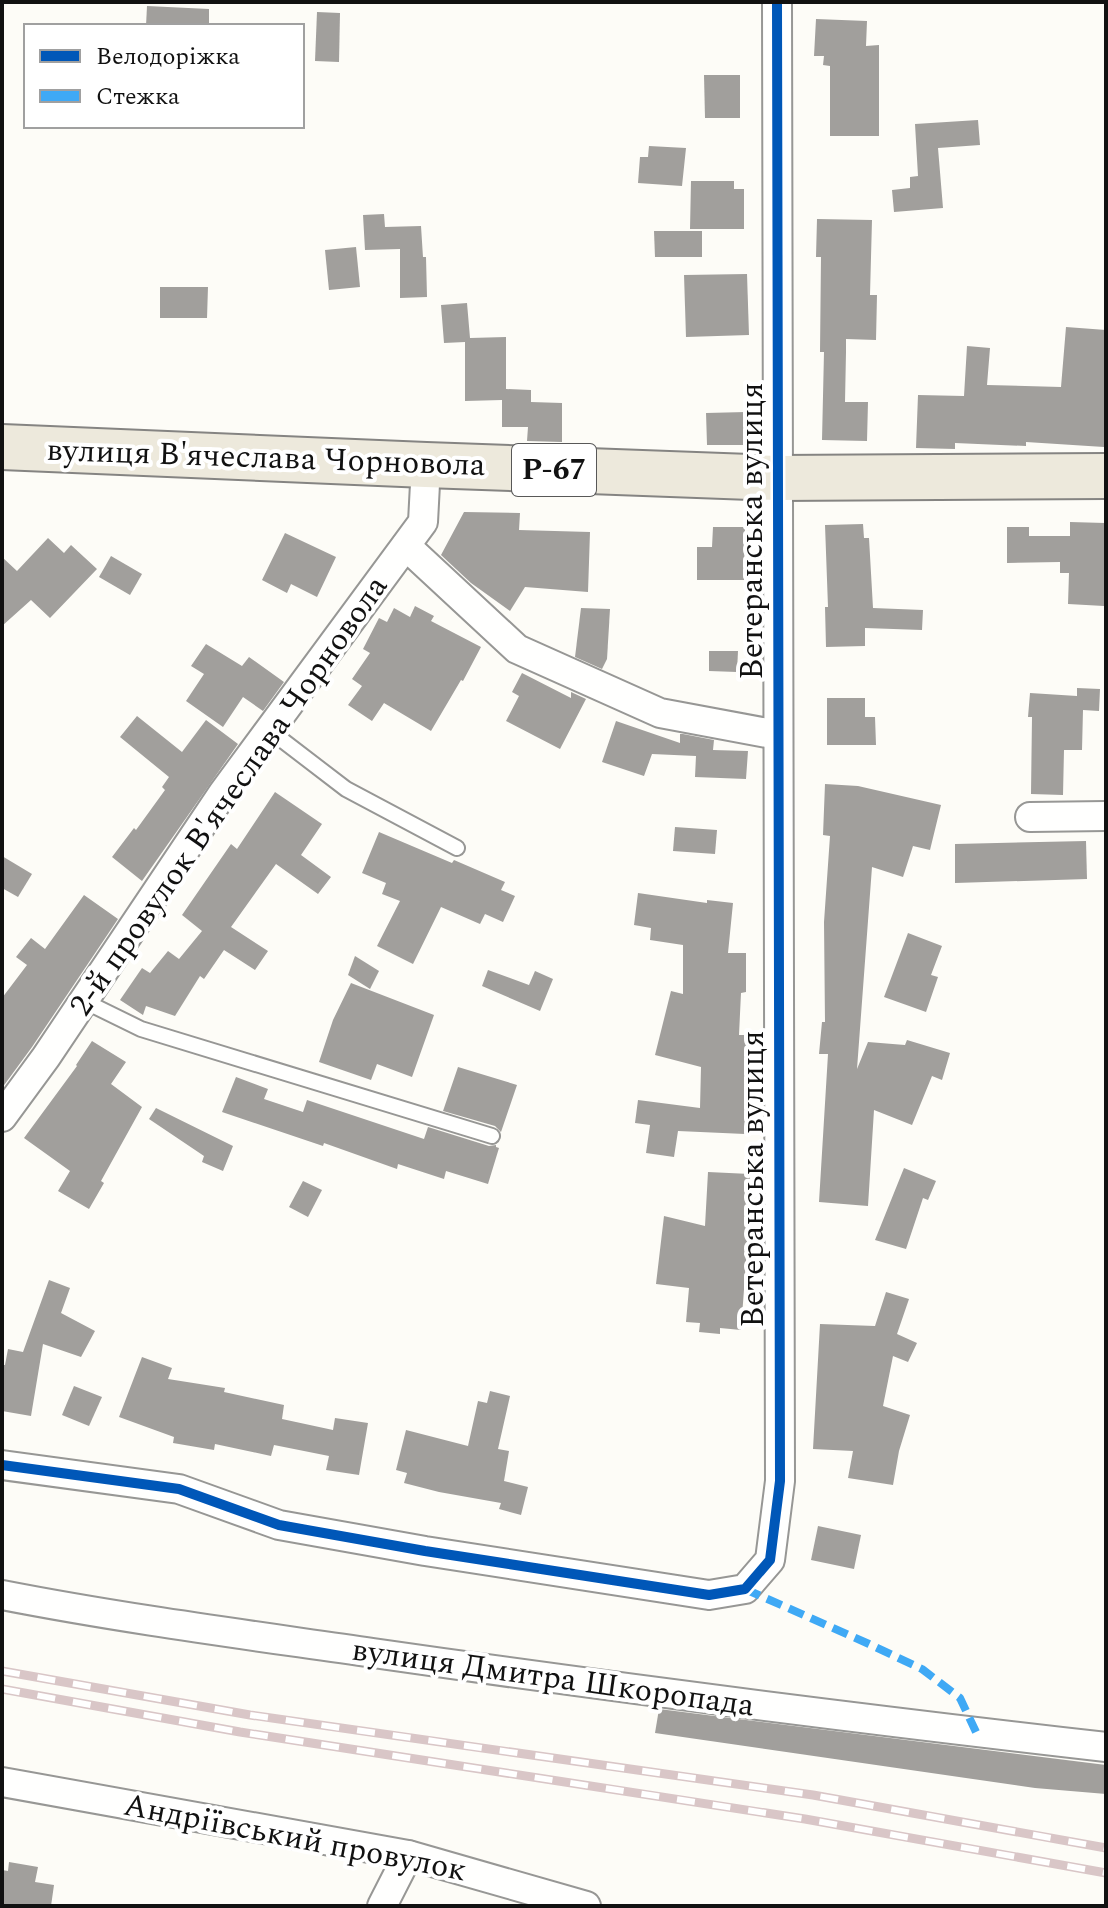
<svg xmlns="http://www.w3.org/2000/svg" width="1108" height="1908" viewBox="0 0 1108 1908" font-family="Spectral,serif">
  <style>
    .building { fill: #a19f9c }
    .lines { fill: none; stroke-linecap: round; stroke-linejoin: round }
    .lane-casing { stroke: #979795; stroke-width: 18 }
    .street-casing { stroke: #979795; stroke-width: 32 }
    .primary-casing { stroke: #858482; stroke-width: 48 }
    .lane { stroke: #fffffe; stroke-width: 14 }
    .street { stroke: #fffffe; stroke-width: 28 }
    .primary { stroke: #ede9dc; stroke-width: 44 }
    .rail-casing { stroke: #d9c6c7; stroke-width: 9 }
    .rail { stroke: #fff; stroke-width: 6; stroke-dasharray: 18; stroke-linecap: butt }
    .quiet { stroke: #3fa9f5; stroke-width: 8; stroke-dasharray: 16 8; stroke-linecap: butt }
    .cycleway-casing { stroke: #fff; stroke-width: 15 }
    .cycleway { stroke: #0057b8; stroke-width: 10 }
    .labels { text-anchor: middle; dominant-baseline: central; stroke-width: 8; stroke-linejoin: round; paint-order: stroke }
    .shield { fill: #fff; stroke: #585858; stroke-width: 2 }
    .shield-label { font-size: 30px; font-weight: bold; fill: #111 }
    .street-label { font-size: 32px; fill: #111; stroke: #fff }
  </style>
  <rect width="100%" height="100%" fill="#fdfcf7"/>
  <!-- building -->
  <g class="building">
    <path d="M147,6L209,9V26H146Z"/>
    <path d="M317,12L340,13L339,62L315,61Z"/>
    <path d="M816,19L867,21L866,46L879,45V136H830V66L823,65L824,56H814Z"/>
    <path d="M704,75H740V118H705Z"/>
    <path d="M978,120L980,145L938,148L943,208L894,212L892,190L910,188V177L918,176L915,124Z"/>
    <path d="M649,146L686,148L682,186L638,183L640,157H648Z"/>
    <path d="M691,181H734V189H744V229H690Z"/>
    <path d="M384,214L385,227L421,226L423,257H426L427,297L400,298V249L365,250L363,215Z"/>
    <path d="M817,219L872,220L870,295H877L876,340L846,339V352L845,402H868L867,441L822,440L824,352H820L821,257H816Z"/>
    <path d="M654,231H702V257H655Z"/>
    <path d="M356,247L360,287L329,290L325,250Z"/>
    <path d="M747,274L749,335L686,337L684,275Z"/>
    <path d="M160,287H208L207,318H160Z"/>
    <path d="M467,303L470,338L506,337V389L531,390V402L562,403V442L527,441L528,427H502V400L465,401V342L444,343L441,305Z"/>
    <path d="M1066,327L1106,330V432L1104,447L1026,442V446L955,443V449L916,448L918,395L964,396L967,346L990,348L987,385L1061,387Z"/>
    <path d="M746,412L747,445H707L706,413Z"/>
    <path d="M464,512L520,513L519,530L590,532L588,592L525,587L510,611L471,583L441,555Z"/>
    <path d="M1070,522L1105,523L1104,606L1068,604L1069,573H1060V562L1007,563V527H1029V536H1070Z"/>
    <path d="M863,524L864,538H869L873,608L923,610L922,630L865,628V646L826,647L825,607H828L825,525Z"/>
    <path d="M713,527H745L744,580H697V547H712Z"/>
    <path d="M285,533L336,557L317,597L291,584L287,593L262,580Z"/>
    <path d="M48,538L64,553L71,545L97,569L50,618L31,600L2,626V557L17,571Z"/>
    <path d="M111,556L142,574L130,595L99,577Z"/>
    <path d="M415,606L434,616L431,621L481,647L463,681L461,680L431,731L384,703L372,721L348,705L362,686L352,679L370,653L363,649L379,618L387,622L394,608L410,617Z"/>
    <path d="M581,608L610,609L607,659L602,669L575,657Z"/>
    <path d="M206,644L242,666L249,657L284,682L263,711L243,697L223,727L186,701L204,674L191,666Z"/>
    <path d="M709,651H738L737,672L709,671Z"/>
    <path d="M522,673L571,698V692L586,699L560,749L506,721L519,696L512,692Z"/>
    <path d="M1077,688L1100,689L1099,711L1083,710L1082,750H1064L1063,795L1031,794L1032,717H1028L1030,693L1077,696Z"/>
    <path d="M827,698H865V717H875L876,745H827Z"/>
    <path d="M137,716L182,752L206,720L238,744L142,881L112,857L134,828L136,830L165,790L162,787L169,777L120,737Z"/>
    <path d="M616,721L680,743V734H683L714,740L713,750L748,751L746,779L695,777L696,756L652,754L644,776L602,762Z"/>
    <path d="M825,784L858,786L941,805L930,850L913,846L903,877L872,867L857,1069L868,1042L905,1045L907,1040L950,1053L942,1080L932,1076L912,1125L874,1110L868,1206L819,1202L828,1054H819L822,1022H825L824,922L830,836L823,835Z"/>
    <path d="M275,792L322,824L301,855L331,877L318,894L276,864L231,927L268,951L255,970L224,950L204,979L200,976L175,1016L146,1006L143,1015L120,1000L142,968L150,973L168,951L179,959L202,931L182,915L231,844L237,849Z"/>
    <path d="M675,827L717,830L715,854L673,851Z"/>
    <path d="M379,832L452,863L454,860L505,882L501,890L515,896L503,922L485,914L480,924L441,907L413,964L377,946L400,901L382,894L386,883L362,873Z"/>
    <path d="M1086,841L1087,879L955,883V844Z"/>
    <path d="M2,856L32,874L18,897L2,888Z"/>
    <path d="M638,893L707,903V900L733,903L728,953H746V992L741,993L739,1035H751L745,1134L678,1131L674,1157L646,1153L650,1125L635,1123L638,1100L700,1108L701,1067L655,1055L671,991L683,994V945L650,940L651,928L634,925Z"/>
    <path d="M84,895L118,919L32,1047L2,1088V998L27,965L16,957L31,938L45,949Z"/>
    <path d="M908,933L942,946L931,975L938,977L926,1012L884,997Z"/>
    <path d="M355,956L379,971L370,989L348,975Z"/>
    <path d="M488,970L529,985L535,971L553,979L540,1011L482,986Z"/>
    <path d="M351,983L434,1015L412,1077L377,1064L371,1080L319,1062L333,1020Z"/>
    <path d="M92,1041L126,1062L111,1084L142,1107L101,1181L104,1183L89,1209L58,1191L70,1171L24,1138L77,1066L76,1065Z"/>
    <path d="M458,1067L517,1085L501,1132L495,1126L443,1111Z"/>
    <path d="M236,1077L268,1089L264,1099L303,1112L307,1100L424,1139L428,1127L489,1146L496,1145V1147L499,1148L488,1184L446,1171L444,1179L398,1164L397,1169L324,1143L323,1146L222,1112Z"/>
    <path d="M156,1108L233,1146L223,1171L202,1162L204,1156L149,1119Z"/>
    <path d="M904,1168L936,1181L928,1200L923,1198L906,1249L875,1240Z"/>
    <path d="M708,1172L750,1174L747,1249L741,1330L720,1328V1334L699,1332L700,1323L686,1322L689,1288L656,1284L664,1216L705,1226Z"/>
    <path d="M303,1181L322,1190L308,1217L289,1207Z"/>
    <path d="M49,1280L70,1288L61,1313L95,1331L81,1357L43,1344L31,1416L2,1411V1365H5L8,1349L23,1352Z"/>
    <path d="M886,1292L909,1299L897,1334L917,1343L908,1362L893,1356L883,1406L910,1415L899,1451L893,1485L848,1478L853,1451L813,1449L820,1324L875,1326Z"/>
    <path d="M142,1357L172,1368L168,1379L225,1388L224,1392L284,1405L282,1419L333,1430L335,1418L368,1423L359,1475L326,1470L329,1456L274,1445L271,1456L215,1444L214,1450L173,1443L174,1437L119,1417Z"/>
    <path d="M74,1386L102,1397L89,1426L62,1415Z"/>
    <path d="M490,1391L510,1396L498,1449L509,1451L504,1481L528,1487L521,1515L499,1509L501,1503L439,1492L404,1483L407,1473L396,1470L406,1430L468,1446L478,1401L487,1403Z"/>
    <path d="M818,1526L861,1535L854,1569L811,1560Z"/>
    <path d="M659,1709L1106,1765V1794L1035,1788L655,1733Z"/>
    <path d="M9,1862L38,1867L35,1882L54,1885L51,1906H2V1870L8,1871Z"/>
  </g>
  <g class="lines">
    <defs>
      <g id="lane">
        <path d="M269,730L346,789L457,848"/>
        <path d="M84,1001L141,1029L492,1136"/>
      </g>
      <g id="street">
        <path d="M406,546L517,649L660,713L778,735"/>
        <path d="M1030,817L1106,816"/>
        <path d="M2,1117L46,1057L223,793L423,522L426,465"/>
        <path d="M2,1465L179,1489L279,1525L425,1551L709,1595L745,1589L770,1560L780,1481L777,2"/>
        <path d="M2,1595C125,1619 249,1635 373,1653C617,1688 861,1719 1106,1747"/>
        <path d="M2,1782L408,1855L586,1906"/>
        <path d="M382,1906L408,1855"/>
      </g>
      <path id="primary" d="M2,447L426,465L778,478L1106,476"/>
    </defs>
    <!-- lane casing -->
    <use href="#lane" class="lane-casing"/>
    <!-- street casing -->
    <use href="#street" class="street-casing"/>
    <!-- primary casing -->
    <use href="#primary" class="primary-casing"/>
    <!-- lane -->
    <use href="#lane" class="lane"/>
    <!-- street -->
    <use href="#street" class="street"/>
    <!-- primary -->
    <use href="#primary" class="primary"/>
    <defs>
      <g id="rail">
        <path d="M2,1671L250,1715L813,1795L1106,1848"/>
        <path d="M2,1689L240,1732L805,1819L1106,1873"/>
      </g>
    </defs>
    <!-- rail casing -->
    <use href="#rail" class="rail-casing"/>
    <!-- rail -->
    <use href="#rail" class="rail"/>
    <!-- quiet -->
    <path class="quiet" d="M745,1589L869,1644L922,1669L960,1698L976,1732"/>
    <defs>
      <path id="cycleway" d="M2,1465L179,1489L279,1525L425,1551L709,1595L745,1589L770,1560L780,1481L777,2"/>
    </defs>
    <!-- cycleway casing -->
    <use href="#cycleway" class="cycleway-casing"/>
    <!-- cycleway -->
    <use href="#cycleway" class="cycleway"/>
  </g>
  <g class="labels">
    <!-- shield labels -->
    <rect class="shield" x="512" y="444" width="84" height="52" rx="6"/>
    <g class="shield-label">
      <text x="554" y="470">Р-67</text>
    </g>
    <!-- street labels -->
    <g class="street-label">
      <text transform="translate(266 458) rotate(2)">вулиця В'ячеслава Чорновола</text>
      <text transform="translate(752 531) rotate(-90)">Ветеранська вулиця</text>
      <text transform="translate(229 796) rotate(-55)">2-й провулок В'ячеслава Чорновола</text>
      <text transform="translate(753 1179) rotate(-90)">Ветеранська вулиця</text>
      <text transform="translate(553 1678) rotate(8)">вулиця Дмитра Шкоропада</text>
      <text transform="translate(295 1838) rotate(11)">Андріївський провулок</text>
    </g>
  </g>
  <!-- border -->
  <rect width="1108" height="1908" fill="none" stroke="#111111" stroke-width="8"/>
  <!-- legend -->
  <rect x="24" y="24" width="280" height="104" fill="#ffffff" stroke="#a0a0a0" stroke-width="2"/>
  <rect x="40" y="50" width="40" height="12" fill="#0057b8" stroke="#a0a0a0" stroke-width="2"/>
  <text x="96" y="64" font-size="24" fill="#111111">Велодоріжка</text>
  <rect x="40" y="90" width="40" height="12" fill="#3fa9f5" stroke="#a0a0a0" stroke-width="2"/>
  <text x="96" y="104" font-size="24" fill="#111111">Стежка</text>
</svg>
